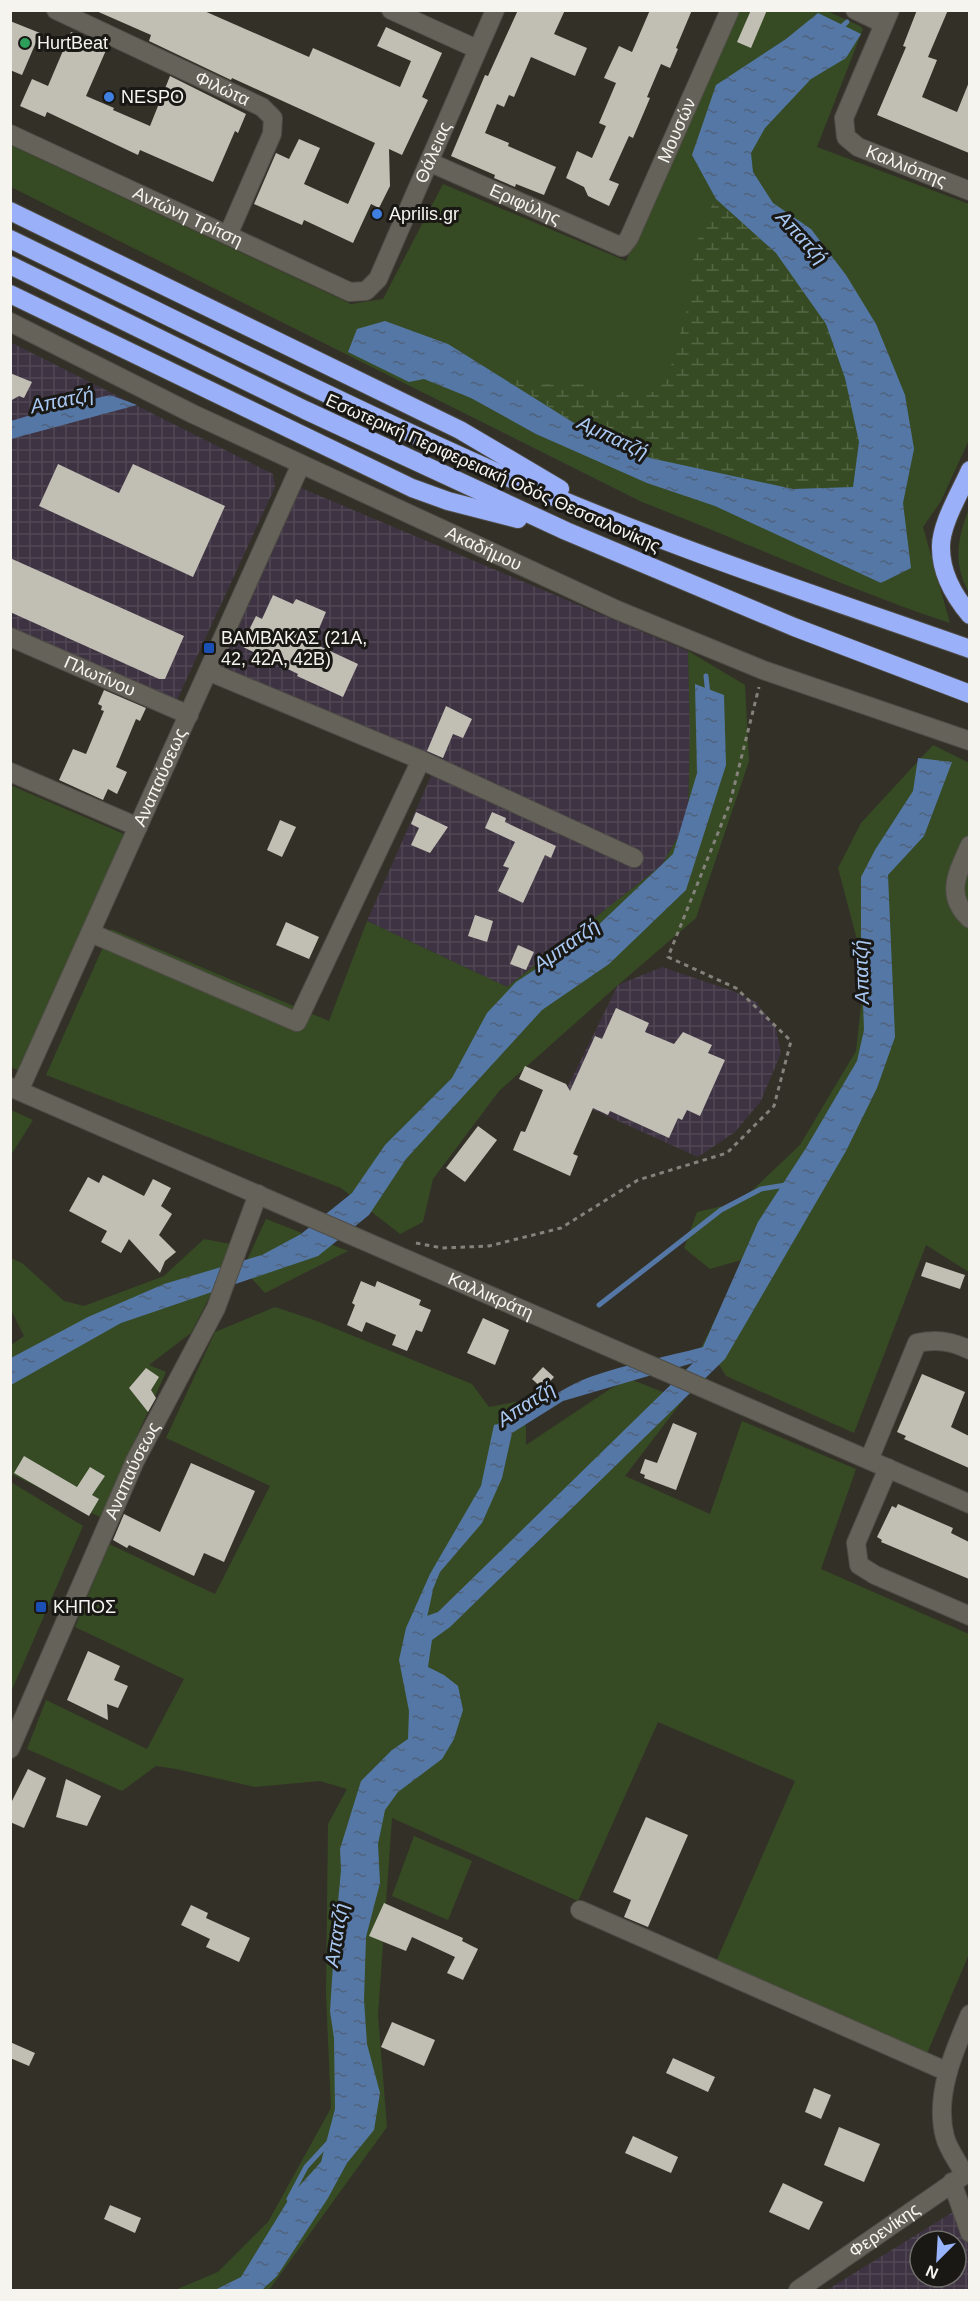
<svg xmlns="http://www.w3.org/2000/svg" width="980" height="2301" viewBox="0 0 980 2301" font-family="Arial,sans-serif">
  <style>
    .industrial { fill: url(#industrial-grid); fill-rule: evenodd }
    .grass { fill: #364b24 }
    .wetland { fill: url(#wetland-marsh) }
    .water { fill: url(#water-ripples); fill-rule: evenodd }
    .lines { fill: none; stroke-linecap: round; stroke-linejoin: round }
    .stream { stroke: #5577a6; stroke-width: 5 }
    .building { fill: #c1beb4 }
    .minor-casing { stroke: #4f4d46; stroke-width: 20 }
    .highway-casing { stroke: #4f4d46; stroke-width: 20 }
    .path { stroke: #84827b; stroke-width: 3; stroke-dasharray: 4.5 4.5; stroke-linecap: butt }
    .minor { stroke: #65625a; stroke-width: 18 }
    .highway { stroke: #9ab0f8; stroke-width: 18 }
    .leisure-dot { fill: #2e9e5b; stroke: #191815; stroke-width: 2 }
    .shop-dot { fill: #3f7fe0; stroke: #191815; stroke-width: 2 }
    .transit-dot { fill: #1a4fb4; stroke: #191815; stroke-width: 2 }
    .labels { text-anchor: middle; dominant-baseline: central; stroke-width: 6; stroke-linejoin: round; paint-order: stroke }
    .poi-label { font-size: 18px; fill: #f5f4ef; stroke: #191815; text-anchor: start }
    .street-label { font-size: 18px; fill: #f5f4ef; stroke: #191815 }
    .water-label { font-size: 20px; font-style: italic; fill: #aac9f2; stroke: #191815 }
  </style>
  <defs>
    <pattern id="industrial-grid" width="8" height="8" patternUnits="userSpaceOnUse" patternTransform="scale(1.5)"><rect width="8" height="8" fill="#3e3342"/><path d="M0 4h8M4 0v8" fill="none" stroke="#514754"/></pattern>
    <pattern id="wetland-marsh" width="20" height="14" patternUnits="userSpaceOnUse" patternTransform="scale(1.5)"><rect width="20" height="14" fill="#364b24"/><path d="M1 5h8M5 5V1M11 12h8M15 12V8" fill="none" stroke="#546644"/></pattern>
    <pattern id="water-ripples" width="26" height="14" patternUnits="userSpaceOnUse" patternTransform="scale(1.5)"><rect width="26" height="14" fill="#5577a6"/><path d="M2 4q2-2 4 0t4 0M15 11q2-2 4 0t4 0" fill="none" stroke="#50627c"/></pattern>
  </defs>
  <rect width="100%" height="100%" fill="#333028"/>
  <!-- industrial -->
  <g class="industrial">
    <path d="M10,342L273,474L275,487L176,702L11,630Z"/>
    <path d="M301,488L688,651L690,731L688,819L662,865L507,987L367,921L439,758L220,668Z"/>
    <path d="M662,967L733,991L756,1002L776,1028L781,1053L761,1101L735,1132L698,1157L563,1096L618,985Z"/>
    <path d="M969,2202V2290H827L961,2207ZM920,2241H956V2277H920Z"/>
  </g>
  <!-- grass -->
  <g class="grass">
    <path d="M740,11H827L860,26L863,29L817,147L969,204V440L941,501L923,527L950,623C845,588 745,542 642,502L11,187L10,145L351,304L383,299L443,184L626,261Z"/>
    <path d="M969,509L970,593H969C953,564 957,539 969,509Z"/>
    <path d="M688,651L745,685L749,761L696,918L618,985L499,1091L433,1179L423,1222L400,1234L341,1188L46,1075L111,929L329,1021L367,921L507,987L662,865L688,819L690,731Z"/>
    <path d="M933,745L969,763V1272L926,1245L854,1433L726,1376L718,1363L697,1356L745,1259L710,1269L684,1248L697,1212L740,1202L800,1145L856,1051L865,970L838,868L861,823Z"/>
    <path d="M10,785L124,834L20,1071L10,1067Z"/>
    <path d="M11,1110L33,1120L11,1155Z"/>
    <path d="M266,1219L348,1251L265,1293L243,1269Z"/>
    <path d="M204,1239L236,1245L191,1333L149,1365L166,1372L100,1517L11,1474L10,1346L24,1336L11,1310V1258L22,1263L64,1301L84,1306L164,1276Z"/>
    <path d="M275,1307L314,1320L472,1384L489,1407L520,1401L526,1428V1445L610,1389L630,1379L683,1400L625,1476L710,1514L742,1421L856,1469L821,1569L969,1634V1954L926,2056L715,1964L795,1781L658,1722L578,1901L392,1818L378,2015L387,2127L269,2290H175L218,2272L268,2222L331,2108L326,1994L328,1824L347,1789L320,1781L255,1787L176,1769L156,1766L122,1791L27,1749L46,1700L147,1749L184,1679L75,1627L109,1544L215,1594L270,1486L166,1438L215,1332Z"/>
    <path d="M11,1482L83,1526L11,1692Z"/>
    <path d="M414,1836L472,1861L448,1920L392,1896Z"/>
  </g>
  <!-- wetland -->
  <path class="wetland" d="M716,199L776,253L826,324L845,378L859,442L853,487L793,489L650,458L574,423L506,379L556,385L583,384L623,392H653L671,366L686,313L694,256L702,223Z"/>
  <!-- water -->
  <g class="water">
    <path d="M818,13L861,34L846,58L811,79L765,128L751,153L753,172L773,203L811,229L846,275L876,324L905,395L914,449L903,503L911,568L881,583L715,506L647,483L536,434L471,398L424,379L409,382L348,352L357,329L385,321L448,344L574,423L650,458L793,489L853,487L859,442L845,378L826,324L776,253L716,199L692,155L716,85L786,39Z"/>
    <path d="M110,395L137,405L11,439V421L54,408Z"/>
    <path d="M695,684L724,695L726,765L686,890L609,964L542,1010L406,1159L369,1215L318,1256L121,1323L11,1385V1358L88,1317L164,1284L262,1255L301,1234L352,1193L385,1145L452,1078L487,1013L516,982L589,934L673,854L697,773Z"/>
    <path d="M918,758L952,762L924,836L888,875L895,1037L877,1088L846,1151L725,1359L450,1627L432,1640L428,1667L444,1675L458,1686L463,1710L454,1739L442,1759L398,1792L385,1810L378,1844L380,1883L366,1937L364,2000L367,2044L380,2093L374,2130L347,2163L328,2198L277,2276L262,2290H215L241,2277L292,2194L321,2162L335,2109L334,2038L330,2011L335,1934L341,1870L340,1849L361,1781L392,1750L408,1739L409,1711L399,1660L406,1628L430,1574L481,1486L494,1425C527,1417 557,1389 590,1377C626,1364 666,1357 703,1347L758,1222L806,1148L857,1061L864,1030L861,948V877L875,850L913,791ZM693,1363L438,1612L421,1618L440,1572L482,1523L502,1478L512,1433L563,1401Z"/>
  </g>
  <g class="lines">
    <!-- stream -->
    <g class="stream">
      <path d="M838,30L847,22"/>
      <path d="M706,676L708,695"/>
      <path d="M599,1305L721,1210L761,1189L786,1185"/>
      <path d="M423,1624L430,1592"/>
      <path d="M289,2199L306,2167L330,2141"/>
    </g>
  </g>
  <!-- building -->
  <g class="building">
    <path d="M94,10H202L309,57L313,48L400,87L411,61L377,46L386,27L442,53L422,97L428,100L402,155L389,149L390,186L379,208L371,204L353,243L304,220L302,225L254,204L276,153L289,159L299,139L320,148L304,184L348,204L375,143L232,78L231,80L149,41L151,35Z"/>
    <path d="M518,10H565L554,34L587,48L575,76L531,57L514,97L509,95L504,107L497,104L485,133L509,143L508,146L556,167L544,195L516,184L515,187L494,178L495,175L451,156L485,75L488,76Z"/>
    <path d="M650,10H692L676,48L678,49L670,68L661,64L647,97L650,98L633,138L629,136L609,180L619,184L609,206L588,196L584,187L566,178L577,151L592,158L606,126L599,123L616,83L604,78L619,46L632,52Z"/>
    <path d="M751,10H767L751,48L737,42Z"/>
    <path d="M917,10H948L928,57L937,60L922,97L957,112L969,82V153L877,115L906,47L903,46Z"/>
    <path d="M10,21L40,33L22,75L10,70Z"/>
    <path d="M71,32L107,48L86,96L114,108L113,110L150,126L170,76L246,114L238,133L235,131L213,182L140,150L138,155L47,112L45,117L20,106L32,79L48,86Z"/>
    <path d="M10,373L32,382L24,398L19,396L10,401Z"/>
    <path d="M58,464L119,493L133,464L225,506L193,577L39,506Z"/>
    <path d="M10,558L184,636L165,679H159L10,612Z"/>
    <path d="M273,595L293,604L296,599L326,612L313,643L358,664L343,697L297,676L298,674L241,646L256,616L262,619Z"/>
    <path d="M104,690L146,708L140,721L136,719L116,767L127,772L117,794L108,789L103,800L59,780L73,749L86,754L104,711L101,710L102,706L98,704Z"/>
    <path d="M446,706L472,719L463,738L453,734L443,758L427,751Z"/>
    <path d="M416,812L448,827L430,853L411,845L419,828L411,824Z"/>
    <path d="M492,812L506,818L505,822L556,846L551,858L545,855L523,903L498,891L509,868L503,866L515,842L485,828Z"/>
    <path d="M280,820L296,827L282,857L267,850Z"/>
    <path d="M475,915L493,921L487,942L468,936Z"/>
    <path d="M286,922L319,937L309,959L276,945Z"/>
    <path d="M518,945L534,952L526,970L510,964Z"/>
    <path d="M616,1008L649,1023L645,1032L674,1044L683,1032L712,1045L708,1053L725,1060L700,1116L687,1110L682,1120L678,1118L669,1138L610,1111L608,1115L593,1108L573,1154L578,1156L570,1176L513,1150L521,1131L525,1132L543,1090L519,1079L525,1066L566,1084L570,1091L595,1036L602,1039Z"/>
    <path d="M478,1126L497,1140L465,1182L446,1168Z"/>
    <path d="M103,1175L144,1196L153,1179L171,1188L161,1206L172,1214L159,1235L176,1252L165,1261L160,1273L129,1239L121,1253L101,1242L107,1231L69,1211L88,1177L99,1183Z"/>
    <path d="M926,1262L965,1275L960,1289L921,1276Z"/>
    <path d="M361,1281L375,1287L377,1281L421,1300L419,1305L431,1310L422,1332L416,1330L407,1351L392,1345L396,1335L366,1322L362,1332L347,1325L355,1305L352,1303Z"/>
    <path d="M483,1318L509,1330L495,1365L467,1353Z"/>
    <path d="M543,1367L554,1377L543,1389L532,1379Z"/>
    <path d="M146,1368L159,1377L151,1390L156,1398L148,1412L129,1388Z"/>
    <path d="M922,1374L965,1392L951,1427L969,1436V1468L904,1439L906,1436L897,1432Z"/>
    <path d="M673,1423L697,1433L676,1490L644,1478L645,1475L640,1473L645,1459L657,1463Z"/>
    <path d="M24,1456L77,1487L90,1467L105,1476L92,1495L99,1499L89,1516L14,1473Z"/>
    <path d="M191,1463L255,1491L224,1562L204,1553L194,1576L129,1545L127,1548L113,1540L124,1514L160,1532Z"/>
    <path d="M898,1504L953,1528L951,1533L969,1542V1579L881,1542L882,1540L877,1537L892,1506L896,1508Z"/>
    <path d="M88,1651L120,1666L114,1680L128,1686L118,1708L107,1704L108,1720L67,1700Z"/>
    <path d="M28,1769L46,1778L24,1828L10,1822V1805Z"/>
    <path d="M66,1779L101,1796L87,1826L56,1817Z"/>
    <path d="M646,1817L688,1835L648,1927L624,1917L631,1900L613,1892Z"/>
    <path d="M384,1903L463,1938L462,1941L478,1949L463,1980L447,1973L455,1957L412,1937L406,1951L369,1936Z"/>
    <path d="M191,1905L208,1913L206,1918L250,1938L239,1962L206,1947L210,1939L181,1925Z"/>
    <path d="M392,2022L435,2040L424,2066L381,2047Z"/>
    <path d="M10,2042L35,2053L29,2066L10,2058Z"/>
    <path d="M673,2058L715,2077L708,2092L666,2073Z"/>
    <path d="M814,2088L831,2095L821,2119L805,2112Z"/>
    <path d="M839,2127L880,2144L864,2182L824,2165Z"/>
    <path d="M633,2136L678,2157L671,2173L625,2153Z"/>
    <path d="M783,2183L823,2202L809,2230L769,2212Z"/>
    <path d="M110,2205L141,2218L135,2233L104,2219Z"/>
  </g>
  <g class="lines">
    <defs>
      <g id="minor">
        <path id="s1" d="M56,10L262,107L273,118L272,134L228,235"/>
        <path d="M391,10L477,49"/>
        <path d="M855,10L884,24"/>
        <path id="s2" d="M890,10L844,118L846,137L858,147L970,191"/>
        <path id="s3" d="M10,134L350,292L366,291L378,279L495,10"/>
        <path id="s4" d="M429,162L622,247L629,238L730,10"/>
        <path id="s5" d="M10,322L193,414L617,610L763,670L970,741"/>
        <path id="s6" d="M10,637L189,715"/>
        <path d="M210,672L421,760L634,858"/>
        <path d="M10,772L138,827"/>
        <path d="M970,845C958,872 944,895 970,919"/>
        <path d="M91,933L297,1022L421,760"/>
        <path id="s7" d="M10,1087L970,1504"/>
        <path id="s8" d="M19,1091L301,464"/>
        <path d="M869,1460L917,1343C937,1339 951,1341 970,1350"/>
        <path d="M888,1468L856,1543L859,1565L875,1575L970,1616"/>
        <path id="s9" d="M10,1749L135,1461L216,1308L258,1194"/>
        <path d="M580,1910L948,2072"/>
        <path d="M964,2174C958,2162 948,2149 945,2137C934,2096 954,2051 970,2014"/>
        <path d="M952,2182L970,2233"/>
        <path id="s10" d="M798,2290L970,2171"/>
      </g>
      <g id="highway">
        <path d="M10,211L460,430L560,489"/>
        <path d="M10,239C177,320 343,405 512,479C661,544 816,595 970,649"/>
        <path d="M10,265L305,410L566,531L794,627L970,694"/>
        <path d="M10,294L412,488L448,501L518,519"/>
        <path d="M970,470C961,491 940,525 941,548C941,572 954,596 970,615"/>
      </g>
    </defs>
    <!-- minor casing -->
    <use href="#minor" class="minor-casing"/>
    <!-- highway casing -->
    <use href="#highway" class="highway-casing"/>
    <!-- path -->
    <path class="path" d="M416,1243L442,1248L489,1246L561,1228L638,1180L727,1153L774,1106L791,1041L736,988L668,957L730,803L759,687"/>
    <!-- minor -->
    <use href="#minor" class="minor"/>
    <!-- highway -->
    <use href="#highway" class="highway"/>
  </g>
  <!-- markers -->
  <circle class="leisure-dot" cx="25" cy="43" r="6"/>
  <g class="shop-dot">
    <circle cx="109" cy="97" r="6"/>
    <circle cx="377" cy="214" r="6"/>
  </g>
  <g class="transit-dot">
    <rect x="203" y="642" width="12" height="12" rx="3"/>
    <rect x="35" y="1601" width="12" height="12" rx="3"/>
  </g>
  <g class="labels">
    <!-- poi labels -->
    <g class="poi-label">
      <text x="37" y="43">HurtBeat</text>
      <text x="121" y="97">NESPO</text>
      <text x="389" y="214">Aprilis.gr</text>
      <text x="221" y="638">ΒΑΜΒΑΚΑΣ (21Α,<tspan x="221" dy="21">42, 42Α, 42Β)</tspan></text>
      <text x="53" y="1607">ΚΗΠΟΣ</text>
    </g>
    <!-- street labels -->
    <g class="street-label">
      <text stroke="none"><textPath href="#s1" startOffset="184">Φιλώτα</textPath></text>
      <text stroke="none"><textPath href="#s4" startOffset="340">Μουσών</textPath></text>
      <text stroke="none"><textPath href="#s3" startOffset="546">Θάλειας</textPath></text>
      <text stroke="none"><textPath href="#s2" startOffset="204">Καλλιόπης</textPath></text>
      <text stroke="none"><textPath href="#s4" startOffset="105">Εριφύλης</textPath></text>
      <text stroke="none"><textPath href="#s3" startOffset="196">Αντώνη Τρίτση</textPath></text>
      <text transform="translate(493 473) rotate(24)">Εσωτερική Περιφερειακή Οδός Θεσσαλονίκης</text>
      <text stroke="none"><textPath href="#s5" startOffset="525">Ακαδήμου</textPath></text>
      <text stroke="none"><textPath href="#s6" startOffset="98">Πλωτίνου</textPath></text>
      <text stroke="none"><textPath href="#s8" startOffset="344">Αναπαύσεως</textPath></text>
      <text stroke="none"><textPath href="#s7" startOffset="524">Καλλικράτη</textPath></text>
      <text stroke="none"><textPath href="#s9" startOffset="304">Αναπαύσεως</textPath></text>
      <text stroke="none"><textPath href="#s10" startOffset="105">Φερενίκης</textPath></text>
    </g>
    <!-- water labels -->
    <g class="water-label">
      <text transform="translate(802 237) rotate(47)">Απατζή</text>
      <text transform="translate(62 400) rotate(-12)">Απατζή</text>
      <text transform="translate(613 437) rotate(25)">Αμπατζή</text>
      <text transform="translate(566 945) rotate(-35)">Αμπατζή</text>
      <text transform="translate(861 972) rotate(-92)">Απατζή</text>
      <text transform="translate(526 1404) rotate(-33)">Απατζή</text>
      <text transform="translate(336 1935) rotate(-81)">Απατζή</text>
    </g>
  </g>
  <!-- border -->
  <rect width="980" height="2301" fill="none" stroke="#f5f4ef" stroke-width="24"/>
  <!-- north arrow -->
  <g transform="translate(938 2259) rotate(204)"><circle r="28" fill="#191815" stroke="#71706c" stroke-width="1.5"/>
  <path d="M0-4.5L10 22L0 15L-10 22Z" fill="#99b5fd"/>
  <text y="-9" font-size="16" font-weight="bold" text-anchor="middle" fill="#f5f4ef">N</text>
  </g>
</svg>
